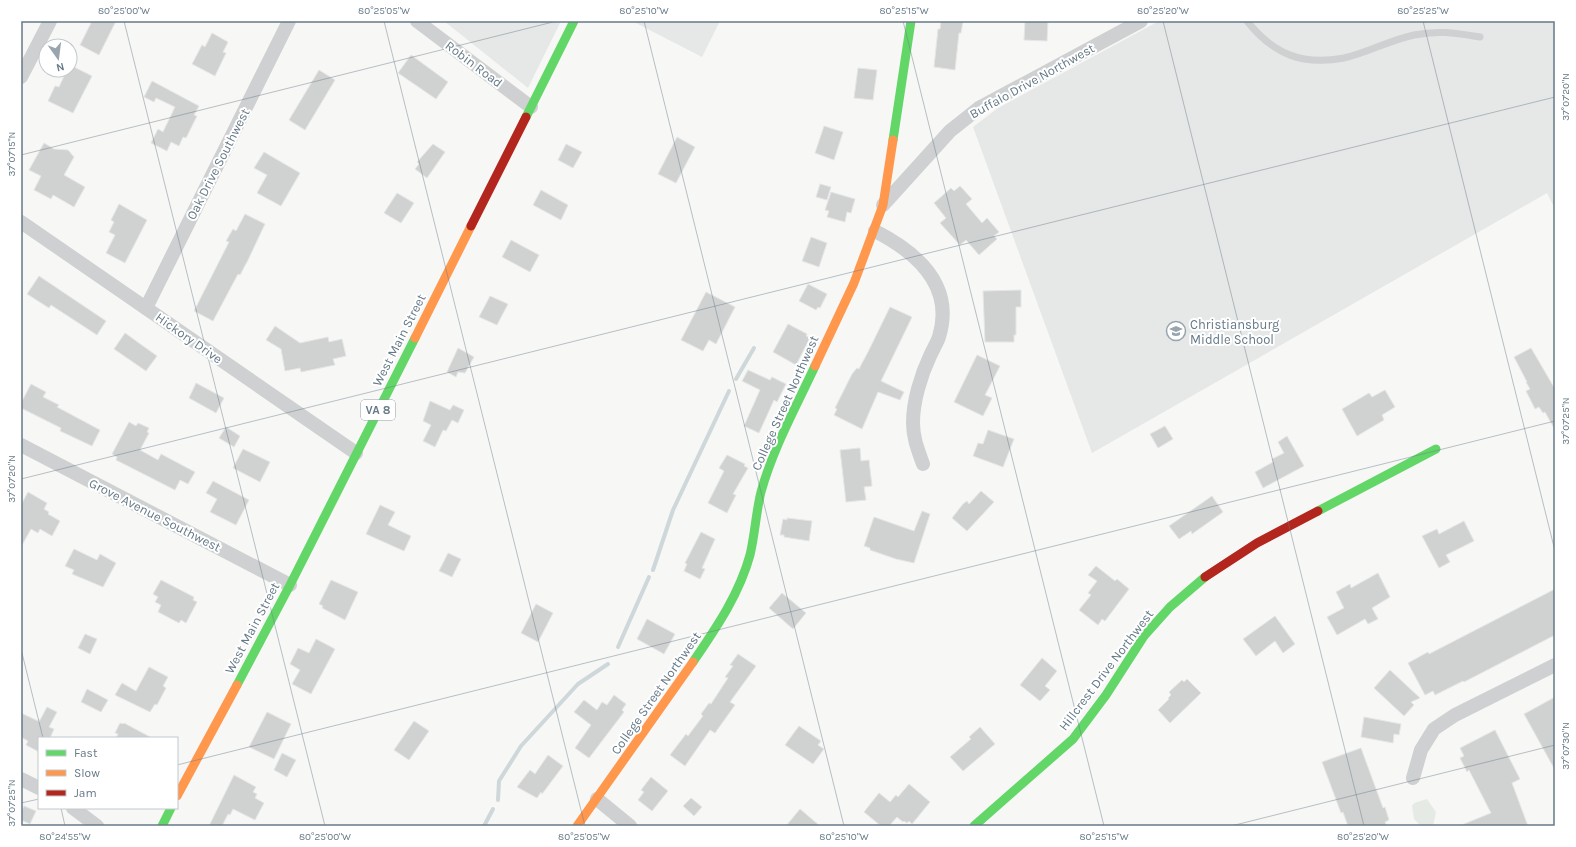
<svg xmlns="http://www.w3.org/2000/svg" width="1576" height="847" viewBox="0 0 1576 847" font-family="Karla,sans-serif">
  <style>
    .built { fill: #e6e7e7 }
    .green { fill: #e6eae4 }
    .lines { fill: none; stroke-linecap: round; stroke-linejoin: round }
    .stream { stroke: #ced7d9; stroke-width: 4 }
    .building { fill: #d0d2d2; stroke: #e6e6e6 }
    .lane { stroke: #ced0d1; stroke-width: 7 }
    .street { stroke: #ced0d1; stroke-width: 14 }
    .fast { stroke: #63d668; stroke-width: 9 }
    .slow { stroke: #ff974d; stroke-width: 9 }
    .jam { stroke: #b3261e; stroke-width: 9 }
    .ticks { fill: none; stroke: #657987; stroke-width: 1; stroke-opacity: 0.45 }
    .labels { text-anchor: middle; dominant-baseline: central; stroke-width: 4; stroke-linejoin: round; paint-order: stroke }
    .shield { fill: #fff; stroke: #93a1ab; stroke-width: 1 }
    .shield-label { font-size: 12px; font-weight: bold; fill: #657987 }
    .street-label { font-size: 13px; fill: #657987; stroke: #fff }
    .poi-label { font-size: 13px; fill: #657987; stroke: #fff; text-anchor: start }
    .neatline { fill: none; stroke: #657987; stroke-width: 1.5 }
    .ticks-label { font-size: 10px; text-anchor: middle; fill: #657987 }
  </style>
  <rect width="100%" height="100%" fill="#f7f7f6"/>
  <!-- built -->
  <g class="built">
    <path d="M444,21H561L528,88Z"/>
    <path d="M632,21H720L702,57Z"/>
    <path d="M1159,21H1555V209L1547,193L1092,453L973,127L998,108Z"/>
  </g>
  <!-- green -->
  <path class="green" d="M1427,799L1436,812L1433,826H1421L1414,819L1412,806L1414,803Z"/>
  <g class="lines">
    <!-- stream -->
    <g class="stream">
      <path d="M736,379L754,348"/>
      <path d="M653,570L673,510L729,391"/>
      <path d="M618,647L649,577"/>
      <path d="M498,800L499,781L521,746L578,684L608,664"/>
      <path d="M484,826L493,809"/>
    </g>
  </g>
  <!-- building -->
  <g class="building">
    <path d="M92,21H116L99,55L80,45Z"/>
    <path d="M941,21H963L961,33H959L955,70L934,67L938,29H940Z"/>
    <path d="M1025,21H1048L1047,41L1024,40Z"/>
    <path d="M212,33L228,42L223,52L226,53L215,76L192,64L202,45L205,47Z"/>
    <path d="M411,55L448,82L436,99L398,73Z"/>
    <path d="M70,65L92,76L73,113L48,101L55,86L59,87L67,70H70Z"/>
    <path d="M858,68L877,70L873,100L854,98Z"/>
    <path d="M319,70L335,80L305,130L289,120Z"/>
    <path d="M152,81L199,106L194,115L197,116L186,138L183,137L179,146L171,142L167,151L151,143L158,129L163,132L175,107L156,98L154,102L144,97Z"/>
    <path d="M824,126L843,132L834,160L815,153Z"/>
    <path d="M677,137L695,147L676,183L658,174Z"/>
    <path d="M44,143L54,149L68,150L74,157L64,175L85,187L74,207L53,195L51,199L34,190L41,176L29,170Z"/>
    <path d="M433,144L445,152L427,178L415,169L419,164L417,162Z"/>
    <path d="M566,144L582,152L573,168L558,160Z"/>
    <path d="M264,152L300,173L281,206L257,193L267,175L254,168Z"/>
    <path d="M820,184L831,187L827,200L816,197Z"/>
    <path d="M960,186L972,199L966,204L982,223L987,218L999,232L994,236L997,239L979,255L966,240L960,245L940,223L946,218L934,203L951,188L954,191Z"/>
    <path d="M541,190L568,205L561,220L533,205Z"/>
    <path d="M831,192L855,199L851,213L847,212L845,222L827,217L829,211L825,210Z"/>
    <path d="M397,193L414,203L401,223L384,213Z"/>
    <path d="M119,204L147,220L125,263L106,253L115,235L109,232L114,222L111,220Z"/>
    <path d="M245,214L265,224L248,260L240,275L238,274L213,321L194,311L229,242L226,241L233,229L236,231Z"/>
    <path d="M811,237L827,243L819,267L802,261Z"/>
    <path d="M511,240L539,255L530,272L502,257Z"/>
    <path d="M39,276L106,321L97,335L51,305L49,308L27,294Z"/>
    <path d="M808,284L827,294L820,308L818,307L816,310L799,301Z"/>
    <path d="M1021,290V307H1016V335H1014V342H985L983,291Z"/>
    <path d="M706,292L735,307L716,344L709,340L703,351L681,340Z"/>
    <path d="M490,296L508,304L497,325L479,317Z"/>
    <path d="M890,307L912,317L881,381L904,392L900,400L878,392L862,429L834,415L837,409L835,408L852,374L857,368L859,369L869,350Z"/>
    <path d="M788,324L807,334L806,336L810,338L796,365L773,352Z"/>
    <path d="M275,326L300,343L328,337L329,342L342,339L346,356L333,359L335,365L301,372L300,368L285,371L281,349L266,340Z"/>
    <path d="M125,333L157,356L146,371L114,349Z"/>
    <path d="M458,348L474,357L465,373L458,372L456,377L447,372Z"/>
    <path d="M1531,348L1555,389V430L1545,412L1543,413L1539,407L1535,409L1526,391L1530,389L1526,382H1527L1514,357Z"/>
    <path d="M977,355L1000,366L985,395L992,398L983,416L954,402Z"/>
    <path d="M748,370L770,380L772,377L786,384L777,402L774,400L759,433L744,426L760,390L742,381Z"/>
    <path d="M196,383L224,398L216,413L189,398Z"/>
    <path d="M31,384L46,392L43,397L59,405L57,407L100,430L92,446L60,431L61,428L21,408V403Z"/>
    <path d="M1385,390L1395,407L1382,415L1384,420L1357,436L1342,409L1369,393L1372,397Z"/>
    <path d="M430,401L450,410L453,405L464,410L458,423L452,420L446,431L443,430L435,447L423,441L431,425L423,421Z"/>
    <path d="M129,422L136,426L138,423L149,428L147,432L149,433L140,450L158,460L161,454L195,472L188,484L180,480L175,490L116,460L117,457L112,454Z"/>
    <path d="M1165,426L1173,439L1158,448L1150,434Z"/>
    <path d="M226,427L240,436L234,447L219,438Z"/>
    <path d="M988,430L1014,439L1003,467L973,456L978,443L983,444Z"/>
    <path d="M1287,436L1304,466L1263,488L1255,472L1273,462L1272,459L1284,453L1278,442Z"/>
    <path d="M860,448L861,461L869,460L872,486L864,487L866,500L846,502L840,450Z"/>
    <path d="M243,449L270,462L260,482L233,468Z"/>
    <path d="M727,455L745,464L744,466L748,468L733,494L736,495L727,513L708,503L724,471L719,468Z"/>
    <path d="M213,481L249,500L236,525L210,512L217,499L206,493Z"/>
    <path d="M981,491L994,502L967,531L952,518L963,504L967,501L969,504Z"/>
    <path d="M28,492L47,503L44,509L49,512L48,514L60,521L52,536L40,529L38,533L31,529L21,547V505Z"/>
    <path d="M1212,496L1223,512L1192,534L1191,531L1179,539L1169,526Z"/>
    <path d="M380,505L395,512L388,525L411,536L404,551L366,534Z"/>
    <path d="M922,511L930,514L914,563L896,559L870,550V548L864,546L874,517L914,531Z"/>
    <path d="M787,518L812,521L809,541L784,537V535H780L783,519L787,520Z"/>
    <path d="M1464,521L1474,541L1446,555L1450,562L1439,568L1422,536L1437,529L1439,534Z"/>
    <path d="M701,532L715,539L702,568L705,569L700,579L684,571L687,564L685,563Z"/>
    <path d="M74,549L97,560L100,554L116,563L103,587L72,574L74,570L65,566Z"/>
    <path d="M448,553L461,559L452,577L439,571Z"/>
    <path d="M1096,566L1115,581L1117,579L1129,589L1105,621L1102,619L1098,625L1079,610L1091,595L1088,593L1097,581L1088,575Z"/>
    <path d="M1378,573L1390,597L1372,608L1378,619L1368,624L1365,619L1337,635L1327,617L1344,608L1336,592L1350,584L1351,588Z"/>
    <path d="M161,580L194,597L193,600L197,602L186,623L181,620L179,623L158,612L161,605L155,602L158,597L153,594Z"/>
    <path d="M331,580L358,592L345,620L322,608L323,606L319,604Z"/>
    <path d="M1555,589V635L1464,682L1463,681L1435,695L1433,691L1425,695L1408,663L1428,652L1429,654Z"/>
    <path d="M782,593L806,613L793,629L769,608Z"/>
    <path d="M536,604L553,613L538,642L521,633Z"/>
    <path d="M1275,616L1295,644L1283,653L1275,641L1256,656L1243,639Z"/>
    <path d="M647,619L675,634L664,654L637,639Z"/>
    <path d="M85,634L97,639L90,654L78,648Z"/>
    <path d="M316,639L335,649L311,694L292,684L300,670L290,664L298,648L309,653Z"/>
    <path d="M738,654L756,666L730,702L735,705L715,733L710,730L685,766L670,755L686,734L688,736L703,716L701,714L709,703L711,704L728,678L725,677L733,666L730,665Z"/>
    <path d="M1042,658L1057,671L1045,686L1050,690L1040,701L1020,685Z"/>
    <path d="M149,667L168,677L163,686L166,688L157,705L155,704L150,712L115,695L122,683L136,691Z"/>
    <path d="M1390,670L1420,698L1411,702L1414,705L1404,716L1374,688Z"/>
    <path d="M1187,679L1201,693L1170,723L1158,710L1169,699L1168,698L1171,695L1169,692L1182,680L1184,682Z"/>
    <path d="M87,689L108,700L101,712L81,702Z"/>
    <path d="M614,695L626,704L622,710L624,712L589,758L575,748L591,725L574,712L584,700L597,710L602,702L607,705Z"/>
    <path d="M1555,697V770L1524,714Z"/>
    <path d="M47,707L57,712L49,727L54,729L50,738H39V752L26,745L28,741L21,737V713L38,721L39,719V722Z"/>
    <path d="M267,712L291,724L274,759L249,747Z"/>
    <path d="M1364,717L1401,724L1399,735L1394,734L1393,743L1361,737Z"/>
    <path d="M414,721L429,731L409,760L394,750Z"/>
    <path d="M120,723L123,724L124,723L152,738H116L118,734L115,733Z"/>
    <path d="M799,726L821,741L818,745L824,749L813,764L785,745Z"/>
    <path d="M980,727L995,744L963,771L950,757L971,739L969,737Z"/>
    <path d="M1495,730L1520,779L1512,783L1528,826H1459L1491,813L1469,770L1467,772L1460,758L1464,756L1460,748Z"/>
    <path d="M1361,748L1383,808L1385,807L1389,820L1385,822L1387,826H1348L1343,812L1341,813L1322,762Z"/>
    <path d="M282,753L296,760L287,777L274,770Z"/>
    <path d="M548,755L563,766L542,794L541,792L537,798L517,787L530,770L535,774Z"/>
    <path d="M234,775L256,787L253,792L257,794L255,798L264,803L255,820L233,809L230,815L228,814L222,826H209Z"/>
    <path d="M651,777L668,791L652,811L638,800L644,792L641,790Z"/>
    <path d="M909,784L930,802L912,824L909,821L907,823L904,821L903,822L897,817L889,826H881L864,812L879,793L890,802L896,795L898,797Z"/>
    <path d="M691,798L702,807L694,816L683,806Z"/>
    <path d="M24,806L36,811L30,824L21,820V812Z"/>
    <path d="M800,809L820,826H786Z"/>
  </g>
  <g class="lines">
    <!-- lane -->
    <path class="lane" d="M1247,21C1273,54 1302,66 1344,58C1367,53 1390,40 1414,35C1439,30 1455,33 1480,37"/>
    <!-- street -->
    <g class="street">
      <path d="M417,21L531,107"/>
      <path d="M21,77L50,21"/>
      <path d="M883,205L950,131L979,108L1141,21"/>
      <path d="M21,222L356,453"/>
      <path d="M875,231C916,252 955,285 939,337C937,343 933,349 930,356C921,375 913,401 913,423C913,438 918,450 923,464"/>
      <path d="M146,308L289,21"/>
      <path d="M21,445L290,585"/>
      <path d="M1413,778L1421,750L1434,729L1455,715L1555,665"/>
      <path d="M21,779L39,788"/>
      <path d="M597,799L630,826"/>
      <path d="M73,808L97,826"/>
    </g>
    <!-- fast -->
    <g class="fast">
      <path d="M526,117L574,21"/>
      <path d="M893,140L911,21"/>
      <path d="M1318,511L1436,449"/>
      <path d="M693,662C716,628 739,595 750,555C755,534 756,512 761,492C773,448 796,407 815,366"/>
      <path d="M237,685L290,585L415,338"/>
      <path d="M162,826L171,808"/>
      <path d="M974,826L1073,739L1106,695L1144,636L1170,607L1205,577"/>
    </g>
    <!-- slow -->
    <g class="slow">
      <path d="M415,338L471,226"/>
      <path d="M815,366L854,283L883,205L893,140"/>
      <path d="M177,796L237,685"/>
      <path d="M577,826L693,662"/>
    </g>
    <!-- jam -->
    <g class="jam">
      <path d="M471,226L526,117"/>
      <path d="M1205,577L1257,543L1318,511"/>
    </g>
  </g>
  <!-- ticks -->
  <path class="ticks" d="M124,21L325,826M384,21L585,826M644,21L844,826M903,21L1104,826M1163,21L1364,826M1423,21L1555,551M21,155L557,21M21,479L1555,97M21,649L43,738M177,765L1555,421M21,803L39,799M61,808L65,826M1231,826L1555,745"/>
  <!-- icons -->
  <defs>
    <symbol id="school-ring" viewBox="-11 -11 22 22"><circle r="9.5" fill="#fff" stroke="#98a5ae" stroke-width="1.5"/><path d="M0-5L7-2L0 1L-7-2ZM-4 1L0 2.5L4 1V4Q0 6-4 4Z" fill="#98a5ae"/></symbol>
  </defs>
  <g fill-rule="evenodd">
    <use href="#school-ring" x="1165" y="320" width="22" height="22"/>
  </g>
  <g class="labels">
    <!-- shield labels -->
    <rect class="shield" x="361" y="400" width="34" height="20" rx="3"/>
    <g class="shield-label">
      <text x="378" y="410">VA 8</text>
    </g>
    <!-- street labels -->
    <g class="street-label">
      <text transform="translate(474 64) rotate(37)">Robin Road</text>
      <text transform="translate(1032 81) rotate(-29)">Buffalo Drive Northwest</text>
      <text transform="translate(218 164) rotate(-63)">Oak Drive Southwest</text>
      <text transform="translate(189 338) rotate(35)">Hickory Drive</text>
      <text transform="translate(399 340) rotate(-63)">West Main Street</text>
      <text transform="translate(785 403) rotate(-66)">College Street Northwest</text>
      <text transform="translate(155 515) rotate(27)">Grove Avenue Southwest</text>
      <text transform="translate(252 628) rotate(-62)">West Main Street</text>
      <text transform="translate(1106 670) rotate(-53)">Hillcrest Drive Northwest</text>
      <text transform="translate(656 693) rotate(-55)">College Street Northwest</text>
    </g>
    <!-- poi labels -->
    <g class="poi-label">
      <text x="1190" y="324">Christiansburg<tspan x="1190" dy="15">Middle School</tspan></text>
    </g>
  </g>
  <!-- border -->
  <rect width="1576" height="847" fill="none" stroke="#ffffff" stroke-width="44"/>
  <!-- legend -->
  <rect x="38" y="737" width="140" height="72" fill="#ffffff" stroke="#c1c9cf"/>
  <rect x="46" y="750" width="20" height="6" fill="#63d668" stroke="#c1c9cf"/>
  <text x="74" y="757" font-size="12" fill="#657987">Fast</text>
  <rect x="46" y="770" width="20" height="6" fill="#ff974d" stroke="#c1c9cf"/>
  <text x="74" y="777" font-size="12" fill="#657987">Slow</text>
  <rect x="46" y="790" width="20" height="6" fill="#b3261e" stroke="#c1c9cf"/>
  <text x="74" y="797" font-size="12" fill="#657987">Jam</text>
  <!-- north arrow -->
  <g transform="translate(58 58) rotate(166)"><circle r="19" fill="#ffffff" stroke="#c1c9cf"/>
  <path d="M0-3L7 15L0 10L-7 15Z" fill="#98a5ae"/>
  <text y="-6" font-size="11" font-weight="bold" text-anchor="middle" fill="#657987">N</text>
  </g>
  <rect x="22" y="22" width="1532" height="803" class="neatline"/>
  <g class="ticks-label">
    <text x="124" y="14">80°25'00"W</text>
    <text x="384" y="14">80°25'05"W</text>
    <text x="644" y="14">80°25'10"W</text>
    <text x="904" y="14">80°25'15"W</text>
    <text x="1163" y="14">80°25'20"W</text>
    <text x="1423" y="14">80°25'25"W</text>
    <text transform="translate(1565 97) rotate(-90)" y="4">37°07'20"N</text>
    <text transform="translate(11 154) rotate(-90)" y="4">37°07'15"N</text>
    <text transform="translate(1565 421) rotate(-90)" y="4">37°07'25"N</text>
    <text transform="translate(11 479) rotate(-90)" y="4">37°07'20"N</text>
    <text transform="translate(1565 746) rotate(-90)" y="4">37°07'30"N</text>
    <text transform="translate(11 803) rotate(-90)" y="4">37°07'25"N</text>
    <text x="65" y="840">80°24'55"W</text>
    <text x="325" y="840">80°25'00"W</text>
    <text x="584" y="840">80°25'05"W</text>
    <text x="844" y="840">80°25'10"W</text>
    <text x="1104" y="840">80°25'15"W</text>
    <text x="1363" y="840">80°25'20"W</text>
  </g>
</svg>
